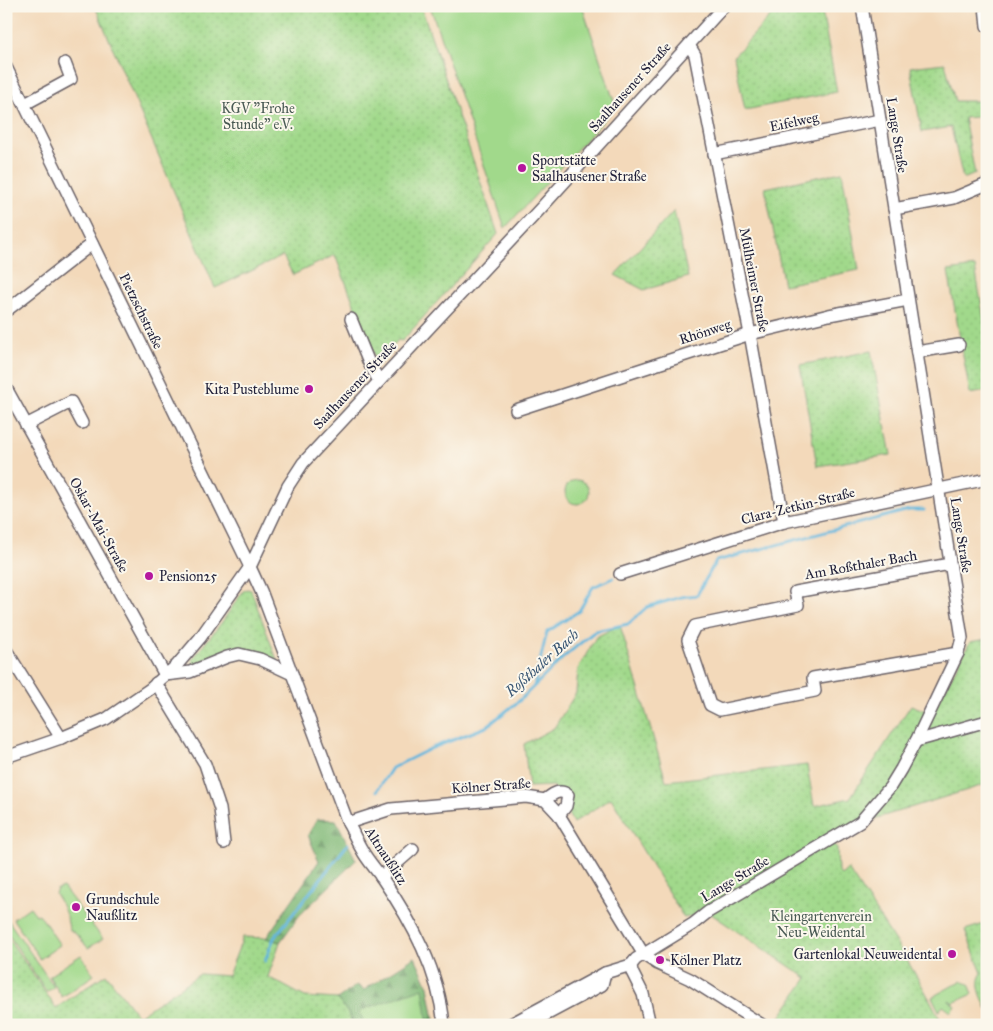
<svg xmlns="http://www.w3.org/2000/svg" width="993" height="1031" viewBox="0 0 993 1031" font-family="'IM FELL Great Primer',serif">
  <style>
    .grass { fill: url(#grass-dots); stroke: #627e63 }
    .forest { fill: url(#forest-firs); stroke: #516e59 }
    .park { fill: #a1d98b; stroke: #627e63 }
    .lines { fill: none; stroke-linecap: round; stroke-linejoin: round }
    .stream { stroke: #60b5dc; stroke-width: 3 }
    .minor-casing { stroke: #6b6267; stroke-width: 14 }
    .minor { stroke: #fff; stroke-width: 11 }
    .poi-dot { fill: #b5179e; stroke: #fbf7ec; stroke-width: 2 }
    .labels { text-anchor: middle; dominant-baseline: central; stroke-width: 4; stroke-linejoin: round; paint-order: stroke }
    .street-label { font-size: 14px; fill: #22223b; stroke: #fbf7ec }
    .park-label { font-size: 14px; fill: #485953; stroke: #fbf7ec }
    .poi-label { font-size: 14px; fill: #22223b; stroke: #fbf7ec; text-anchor: start }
    .water-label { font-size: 15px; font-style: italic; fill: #385573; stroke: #fbf7ec }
  </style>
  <defs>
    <pattern id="grass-dots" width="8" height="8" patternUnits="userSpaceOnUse" patternTransform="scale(1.25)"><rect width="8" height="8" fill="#a1d98b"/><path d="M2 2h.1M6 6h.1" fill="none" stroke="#8aba79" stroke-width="1.8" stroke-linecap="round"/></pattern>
    <pattern id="forest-firs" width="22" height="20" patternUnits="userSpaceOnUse" patternTransform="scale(1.25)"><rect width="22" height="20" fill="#80b977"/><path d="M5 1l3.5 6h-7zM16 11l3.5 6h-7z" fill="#689663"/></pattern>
  </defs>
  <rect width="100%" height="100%" fill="#fbf7ec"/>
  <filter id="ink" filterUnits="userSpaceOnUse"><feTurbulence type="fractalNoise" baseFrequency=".02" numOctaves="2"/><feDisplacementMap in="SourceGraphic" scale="10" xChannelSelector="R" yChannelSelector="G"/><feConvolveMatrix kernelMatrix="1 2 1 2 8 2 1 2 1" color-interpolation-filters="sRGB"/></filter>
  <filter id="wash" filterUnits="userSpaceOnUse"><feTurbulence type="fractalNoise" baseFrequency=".0096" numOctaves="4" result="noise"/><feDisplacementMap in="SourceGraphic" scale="20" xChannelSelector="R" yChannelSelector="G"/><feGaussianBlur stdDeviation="1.12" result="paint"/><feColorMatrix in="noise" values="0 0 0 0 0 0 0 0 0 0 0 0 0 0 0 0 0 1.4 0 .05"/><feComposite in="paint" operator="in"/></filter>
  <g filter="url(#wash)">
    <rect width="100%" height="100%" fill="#f3d9ba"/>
    <!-- grass -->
    <g class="grass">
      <path d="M95,6H421L498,234L402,341L398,340L392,347L391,353L378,365L335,255L293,275L283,256L215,288Z"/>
      <path d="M780,6H821L837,92L745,110L734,56Z"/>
      <path d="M945,63L955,101H987V116L964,118L975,174L963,179L951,127L922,132L910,67Z"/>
      <path d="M842,172L859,270L784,285L765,188Z"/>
      <path d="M674,211L688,277L644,290L615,275Z"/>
      <path d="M975,267L987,338V391L970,394L948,271Z"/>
      <path d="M871,351L891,455L817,466L800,365Z"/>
      <path d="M247,589L251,590L277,660L275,662L252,651L239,649L194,665L192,660L222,622L244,590Z"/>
      <path d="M620,625L666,781L807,765L814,806L850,798L911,705L926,711L931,715L970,642L987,639V784L877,818L865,826L859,822L831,839L837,848L838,871L841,875L848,869C881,920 916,970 943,1025H780L776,1023L807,978L708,912L684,918L611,798L573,823L554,786L529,787L524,744L554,728L576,693L578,669L596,637Z"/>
      <path d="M987,923V1009C982,997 974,984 982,973L965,930Z"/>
      <path d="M6,935L56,1008L106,974L138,1016L200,974L228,976L243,937L266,938L280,942L268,977L305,997L337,999L349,1014L353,1025H6Z"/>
    </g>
    <!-- forest -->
    <g class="forest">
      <path d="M317,819L336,820L356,860L299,916L280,942L266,938L319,861L308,835Z"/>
      <path d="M415,957L428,986L435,1025H353L349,1014L337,999L357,985L364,990Z"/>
    </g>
    <!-- park -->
    <g class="park">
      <path d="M430,6H582L616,107L505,228Z"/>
      <circle cx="577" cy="492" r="12"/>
      <path d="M63,887L103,939L88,948L78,936L69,929C67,915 63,905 55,894L57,889Z"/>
      <path d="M30,907L36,915L39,914L60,945L40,959L13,919Z"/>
      <path d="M6,917L54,987L47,992L6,931Z"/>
      <path d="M81,955L94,975L62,997L49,976Z"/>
      <path d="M961,981L969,984L973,994L953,1003L949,1000V1001L955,1006L951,1012L943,1006L939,1011L932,997Z"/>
      <path d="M423,988L428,1025H365L359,1011Z"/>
    </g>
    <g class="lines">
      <!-- stream -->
      <g class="stream">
        <path d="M534,686L547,632L579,611L593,587L613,578"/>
        <path d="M377,791L392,768L432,748L486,727L519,701L565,656L595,631L628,624L647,607L681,597L697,595L716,561L909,510H924"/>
        <path d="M265,961L274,938L348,844"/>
      </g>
    </g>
  </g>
  <g filter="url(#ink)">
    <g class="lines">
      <defs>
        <g id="minor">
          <path d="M985,6L987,26"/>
          <path d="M689,45L695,55L750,334L784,522"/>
          <path d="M6,67L250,567L261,591L348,823C353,832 357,842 362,850C367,860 376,869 382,878C412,922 439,971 444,1025"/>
          <path d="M25,104L71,79L65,63"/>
          <path d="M714,154L880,120"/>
          <path d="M894,209L954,198L987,184"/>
          <path d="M6,311L92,244"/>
          <path d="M351,319L369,363L379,381"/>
          <path d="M917,352L959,345"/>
          <path d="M6,388L165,675"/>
          <path d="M516,410L750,334L829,315L908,300"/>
          <path d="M26,425L71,402L82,423"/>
          <path d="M950,564L795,592L798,605L695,626L688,640L710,705L720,710L815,691L813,678L958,653"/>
          <path d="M620,574L784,522L987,479"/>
          <path d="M6,650L61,738"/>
          <path d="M165,675L190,672L227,657L239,654L260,659L292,674"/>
          <path d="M156,683L205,764L220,809L224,843"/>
          <path d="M916,741L987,721"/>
          <path d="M6,757L61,738L106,719L150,689L177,665L200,638L250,567L288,486L303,463L541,208L724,6"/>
          <path d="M545,800C552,795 559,788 568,795L566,806L559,815"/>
          <path d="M348,823L391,809L526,797L545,800L559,815L644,955L658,964L690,979L762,1025"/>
          <path d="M381,877L413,849"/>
          <path d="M509,1025L605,973L631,965"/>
          <path d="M527,1025L602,985L605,973"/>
          <path d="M650,1025L643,994L632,972L631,965L636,959L693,924L708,912L860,822L890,787L901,769L916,741L958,653L962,638L862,6"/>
        </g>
      </defs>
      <!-- minor casing -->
      <use href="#minor" class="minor-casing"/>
      <!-- minor -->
      <use href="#minor" class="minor"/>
    </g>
  </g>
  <!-- markers -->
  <g class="poi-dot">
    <circle cx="522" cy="168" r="5"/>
    <circle cx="309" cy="389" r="5"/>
    <circle cx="149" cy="576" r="5"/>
    <circle cx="76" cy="907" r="5"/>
    <circle cx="952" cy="954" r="5"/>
    <circle cx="660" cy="960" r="5"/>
  </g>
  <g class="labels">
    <!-- street labels -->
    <g class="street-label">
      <text transform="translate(630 87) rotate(-48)">Saalhausener Straße</text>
      <text transform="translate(794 122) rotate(-12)">Eifelweg</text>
      <text transform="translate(897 135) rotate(81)">Lange Straße</text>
      <text transform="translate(754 280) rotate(79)">Mülheimer Straße</text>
      <text transform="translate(141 311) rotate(64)">Pietzschstraße</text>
      <text transform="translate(705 332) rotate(-18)">Rhönweg</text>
      <text transform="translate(355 385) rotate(-47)">Saalhausener Straße</text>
      <text transform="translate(798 506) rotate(-14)">Clara-Zetkin-Straße</text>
      <text transform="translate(99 525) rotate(61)">Oskar-Mai-Straße</text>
      <text transform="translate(961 535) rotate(81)">Lange Straße</text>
      <text transform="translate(861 565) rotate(-10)">Am Roßthaler Bach</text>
      <text transform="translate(491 786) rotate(-4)">Kölner Straße</text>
      <text transform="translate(386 856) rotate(57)">Altnaußlitz</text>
      <text transform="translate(735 879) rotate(-31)">Lange Straße</text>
    </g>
    <!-- park labels -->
    <g class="park-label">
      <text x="258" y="108">KGV "Frohe<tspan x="258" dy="16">Stunde" e.V.</tspan></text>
      <text x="821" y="916">Kleingartenverein<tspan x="821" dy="16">Neu-Weidental</tspan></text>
    </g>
    <!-- poi labels -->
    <g class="poi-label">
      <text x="532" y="160">Sportstätte<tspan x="532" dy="16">Saalhausener Straße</tspan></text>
      <text x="299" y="389" text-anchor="end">Kita Pusteblume</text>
      <text x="159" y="576">Pension25</text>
      <text x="86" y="899">Grundschule<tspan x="86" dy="16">Naußlitz</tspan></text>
      <text x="942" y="954" text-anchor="end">Gartenlokal Neuweidental</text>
      <text x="670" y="960">Kölner Platz</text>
    </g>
    <!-- water labels -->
    <g class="water-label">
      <text transform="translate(542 663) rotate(-42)">Roßthaler Bach</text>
    </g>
  </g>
  <!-- margin -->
  <rect width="993" height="1031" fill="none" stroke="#fbf7ec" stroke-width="25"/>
</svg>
